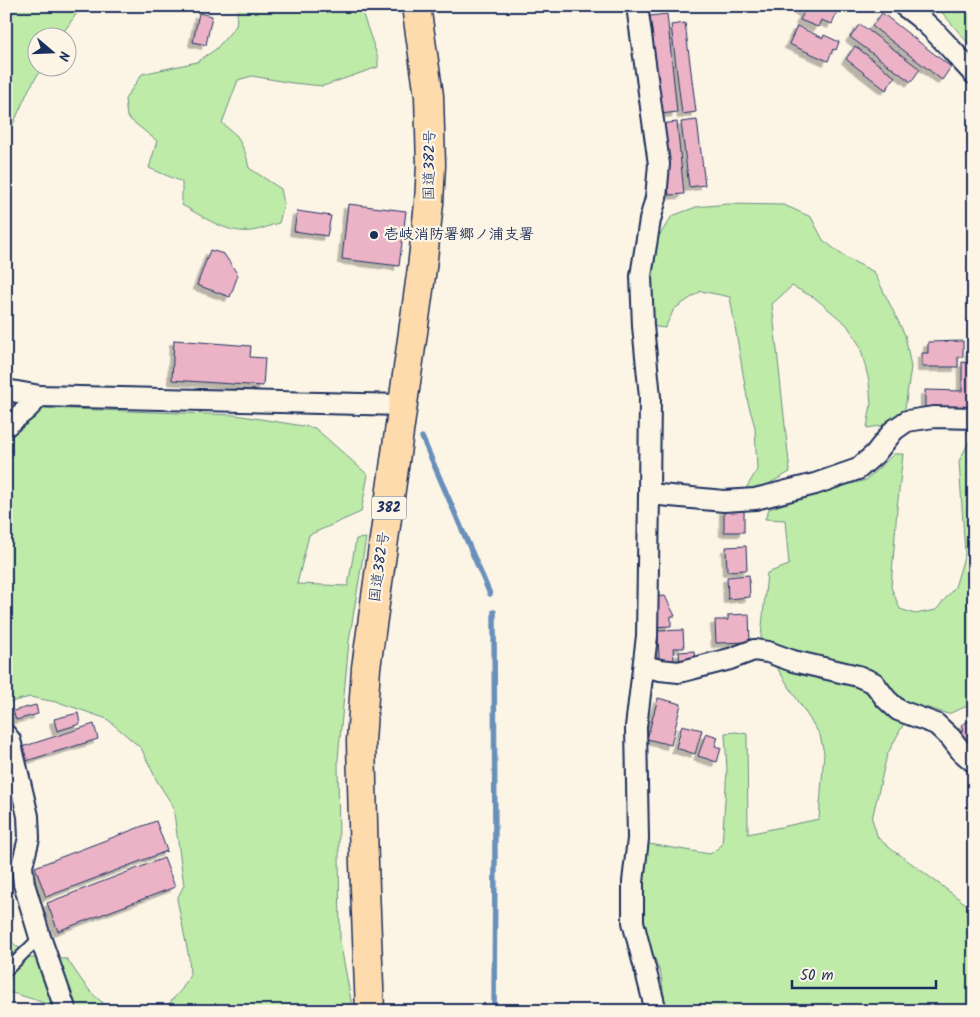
<svg xmlns="http://www.w3.org/2000/svg" width="980" height="1017" viewBox="0 0 980 1017" font-family="Kalam,'Klee One',sans-serif">
  <style>
    .green { fill: #beeba8; stroke: #6c8d83 }
    .lines { fill: none; stroke-linecap: round; stroke-linejoin: round }
    .stream { stroke: #6890bb; stroke-width: 5.5 }
    .building { fill: #ecb3c7; stroke: #1b2f5e; filter: url(#shadow) }
    .lane-casing { stroke: #1b2f5e; stroke-width: 14 }
    .street-casing { stroke: #1b2f5e; stroke-width: 24 }
    .highway-casing { stroke: #1b2f5e; stroke-width: 31 }
    .lane { stroke: #fcf5e5; stroke-width: 10 }
    .street { stroke: #fcf5e5; stroke-width: 20 }
    .highway { stroke: #fedbac; stroke-width: 28 }
    .poi-dot { fill: #1b2f5e; stroke: #fcf5e5; stroke-width: 2 }
    .labels { text-anchor: middle; dominant-baseline: central; stroke-width: 4.5; stroke-linejoin: round; paint-order: stroke }
    .shield { fill: #fcf5e5; stroke: #5e6a86; stroke-width: 1 }
    .shield-label { font-size: 14px; font-weight: bold; fill: #1b2f5e }
    .street-label { font-size: 15px; fill: #1b2f5e; stroke: #fcf5e5 }
    .poi-label { font-size: 15px; font-weight: bold; fill: #1b2f5e; stroke: #fcf5e5; text-anchor: start }
  </style>
  <defs>
    <filter id="shadow"><feDropShadow dx="-4.5" dy="4.5" stdDeviation="0" flood-color="#0004"/></filter>
  </defs>
  <rect width="100%" height="100%" fill="#fcf5e5"/>
  <filter id="ink" filterUnits="userSpaceOnUse"><feTurbulence type="fractalNoise" baseFrequency=".02" numOctaves="2"/><feDisplacementMap in="SourceGraphic" scale="10" xChannelSelector="R" yChannelSelector="G"/><feConvolveMatrix kernelMatrix="1 2 1 2 8 2 1 2 1" color-interpolation-filters="sRGB"/></filter>
  <g filter="url(#ink)">
    <!-- green -->
    <g class="green">
      <path d="M6,6H82L60,37L38,38V68H42L29,89L10,131H6Z"/>
      <path d="M238,6H357L363,15L378,58V67L323,86L292,83L252,76L238,80L222,123L237,136L246,154L249,168L281,189L284,204L279,223C270,225 261,230 252,231C226,234 204,217 182,205V182L149,168L157,141L127,117L125,99L142,74L197,62L216,49L236,26Z"/>
      <path d="M948,6H974V50L939,9Z"/>
      <path d="M728,204L784,205L811,217L823,240L845,257L874,272L905,335L911,367L904,415L887,425L867,428L871,404L869,381L860,346L847,325L815,298L792,286L772,304L790,472L763,487L745,490L757,470L755,427L748,403L730,297L701,291L674,309L665,328L650,326L648,272L657,239L672,216L696,207Z"/>
      <path d="M44,408L236,415L315,428L368,475L361,512L309,535L297,584L348,586L356,539L366,538L349,641L338,759L340,941L353,1011H161L164,1009L182,989L190,975L189,958L177,899L184,885L173,806L157,781L141,748L107,719L61,703L30,697L6,703V439Z"/>
      <path d="M970,440H974V712L970,705L948,714L925,707L912,708L887,755L872,819L878,838L896,853L899,854L974,910V1011H666L661,975L640,919L643,843L710,854L722,845L727,770L725,733L736,732L747,734L748,834L819,819L824,753L820,735L777,668L759,659L767,573L789,565L785,520L765,519L769,509L814,494L866,480L894,454H903L897,509L891,587L900,609L915,614L936,610L955,587L965,554L959,461Z"/>
      <path d="M6,943H13L31,958L67,959C82,980 94,1004 121,1011H62L36,1000L12,993L6,994Z"/>
    </g>
    <g class="lines">
      <!-- stream -->
      <g class="stream">
        <path d="M422,437L490,594"/>
        <path d="M494,1011L495,858L494,612"/>
      </g>
    </g>
    <!-- building -->
    <g class="building">
      <path d="M798,6H839L832,24L821,20L818,27L800,20L804,12L797,9Z"/>
      <path d="M199,13L212,16L206,45L193,42Z"/>
      <path d="M882,13L951,67L942,80L872,26Z"/>
      <path d="M667,14L677,112L661,114L650,16Z"/>
      <path d="M685,23L696,112L682,114L671,25Z"/>
      <path d="M860,24L920,69L911,82L850,37Z"/>
      <path d="M797,26L823,38L824,35L839,42L836,50L833,49L828,61L789,44Z"/>
      <path d="M855,46L895,77L886,90L846,59Z"/>
      <path d="M697,120L705,185L689,187L681,122Z"/>
      <path d="M677,122L684,194L669,195L661,124Z"/>
      <path d="M348,204L406,211L399,266L342,259Z"/>
      <path d="M297,211L331,216L327,236L294,231Z"/>
      <path d="M210,250L224,254L238,275L230,297L197,285Z"/>
      <path d="M174,340L251,346L250,357L265,358L263,386L172,380Z"/>
      <path d="M963,341V357H958V367H922V353H928V342Z"/>
      <path d="M970,350H974V410L925,409V390L962,391V362L970,363Z"/>
      <path d="M6,400L18,404L6,412Z"/>
      <rect x="724" y="509" width="20" height="23"/>
      <path d="M746,546L747,570L727,571L726,547Z"/>
      <path d="M749,575L750,597L728,599L727,577Z"/>
      <path d="M665,596L675,616H671V626L653,627L652,597Z"/>
      <path d="M749,614L750,642L716,643L715,620H728V615Z"/>
      <path d="M683,630L684,648H673L674,662H659L658,631Z"/>
      <path d="M694,651L695,664L680,665L679,652Z"/>
      <path d="M658,698L681,704L671,745L647,739Z"/>
      <path d="M36,705L38,714L16,720L13,711Z"/>
      <path d="M78,713L80,724L57,731L54,719Z"/>
      <path d="M971,720L974,726V740L964,745L958,733L964,730L961,725Z"/>
      <path d="M94,724L98,739L26,761L22,747Z"/>
      <path d="M682,725L702,730L695,754L676,748Z"/>
      <path d="M706,733L718,737L715,746L721,748L717,762L698,756Z"/>
      <path d="M156,821L167,851L46,897L35,867Z"/>
      <path d="M164,858L175,887L58,931L47,903Z"/>
      <path d="M38,1008V1011H15V1010Z"/>
    </g>
    <g class="lines">
      <defs>
        <path id="lane" d="M6,971L40,937"/>
        <g id="street">
          <path d="M637,6L659,164L656,198L650,220L641,276L643,326L650,397L649,494L647,636L636,727L638,839L633,882V922L656,1011"/>
          <path d="M904,6C931,24 951,50 974,74"/>
          <path d="M6,390L40,396L402,405"/>
          <path d="M6,426L26,410L40,396"/>
          <path d="M649,494L724,501L755,499L815,484L858,469L875,454L894,430L907,421L934,417L974,418"/>
          <path d="M644,666L660,670L679,672L730,659L754,650L768,652L793,661L858,676L874,683L886,699L898,710L936,724L951,738L961,751L974,762"/>
          <path d="M6,735L10,740L28,816L29,838L22,866L24,884L40,937L66,1011"/>
        </g>
        <path id="highway" d="M370,1011L364,864L361,741L366,668L422,268L429,203L431,165L429,96L416,6"/>
      </defs>
      <!-- lane casing -->
      <use href="#lane" class="lane-casing"/>
      <!-- street casing -->
      <use href="#street" class="street-casing"/>
      <!-- highway casing -->
      <use href="#highway" class="highway-casing"/>
      <!-- lane -->
      <use href="#lane" class="lane"/>
      <!-- street -->
      <use href="#street" class="street"/>
      <!-- highway -->
      <use href="#highway" class="highway"/>
    </g>
  </g>
  <!-- markers -->
  <circle class="poi-dot" cx="374" cy="235" r="5"/>
  <g class="labels">
    <!-- shield labels -->
    <rect class="shield" x="371.5" y="496.5" width="35" height="23" rx="4"/>
    <g class="shield-label">
      <text x="389" y="508">382</text>
    </g>
    <!-- street labels -->
    <g class="street-label">
      <text transform="translate(430 165) rotate(-89)">国道382号</text>
      <text transform="translate(380 567) rotate(-82)">国道382号</text>
    </g>
    <!-- poi labels -->
    <g class="poi-label">
      <text x="384" y="235">壱岐消防署郷ノ浦支署</text>
    </g>
  </g>
  <!-- margin -->
  <rect width="980" height="1017" fill="none" stroke="#fcf5e5" stroke-width="25"/>
  <rect x="12" y="12" width="955" height="992" fill="none" stroke="#1b2f5e" stroke-width="2" filter="url(#ink)"/>
  <!-- north arrow -->
  <g transform="translate(52 52) rotate(109)"><circle r="24" fill="#fcf5e5" stroke="#a2a6af"/>
  <path d="M0-4L9 19L0 12L-9 19Z" fill="#1b2f5e"/>
  <text y="-8" font-size="14" font-weight="bold" text-anchor="middle" fill="#1b2f5e">N</text>
  </g>
  <!-- scale -->
  <path d="M792 980v8h144v-8" fill="none" stroke="#1b2f5e" stroke-width="2.5"/>
  <text x="800" y="980" font-size="15" fill="#1b2f5e" stroke="#fcf5e5" stroke-width="4" paint-order="stroke">50 m</text>
</svg>
